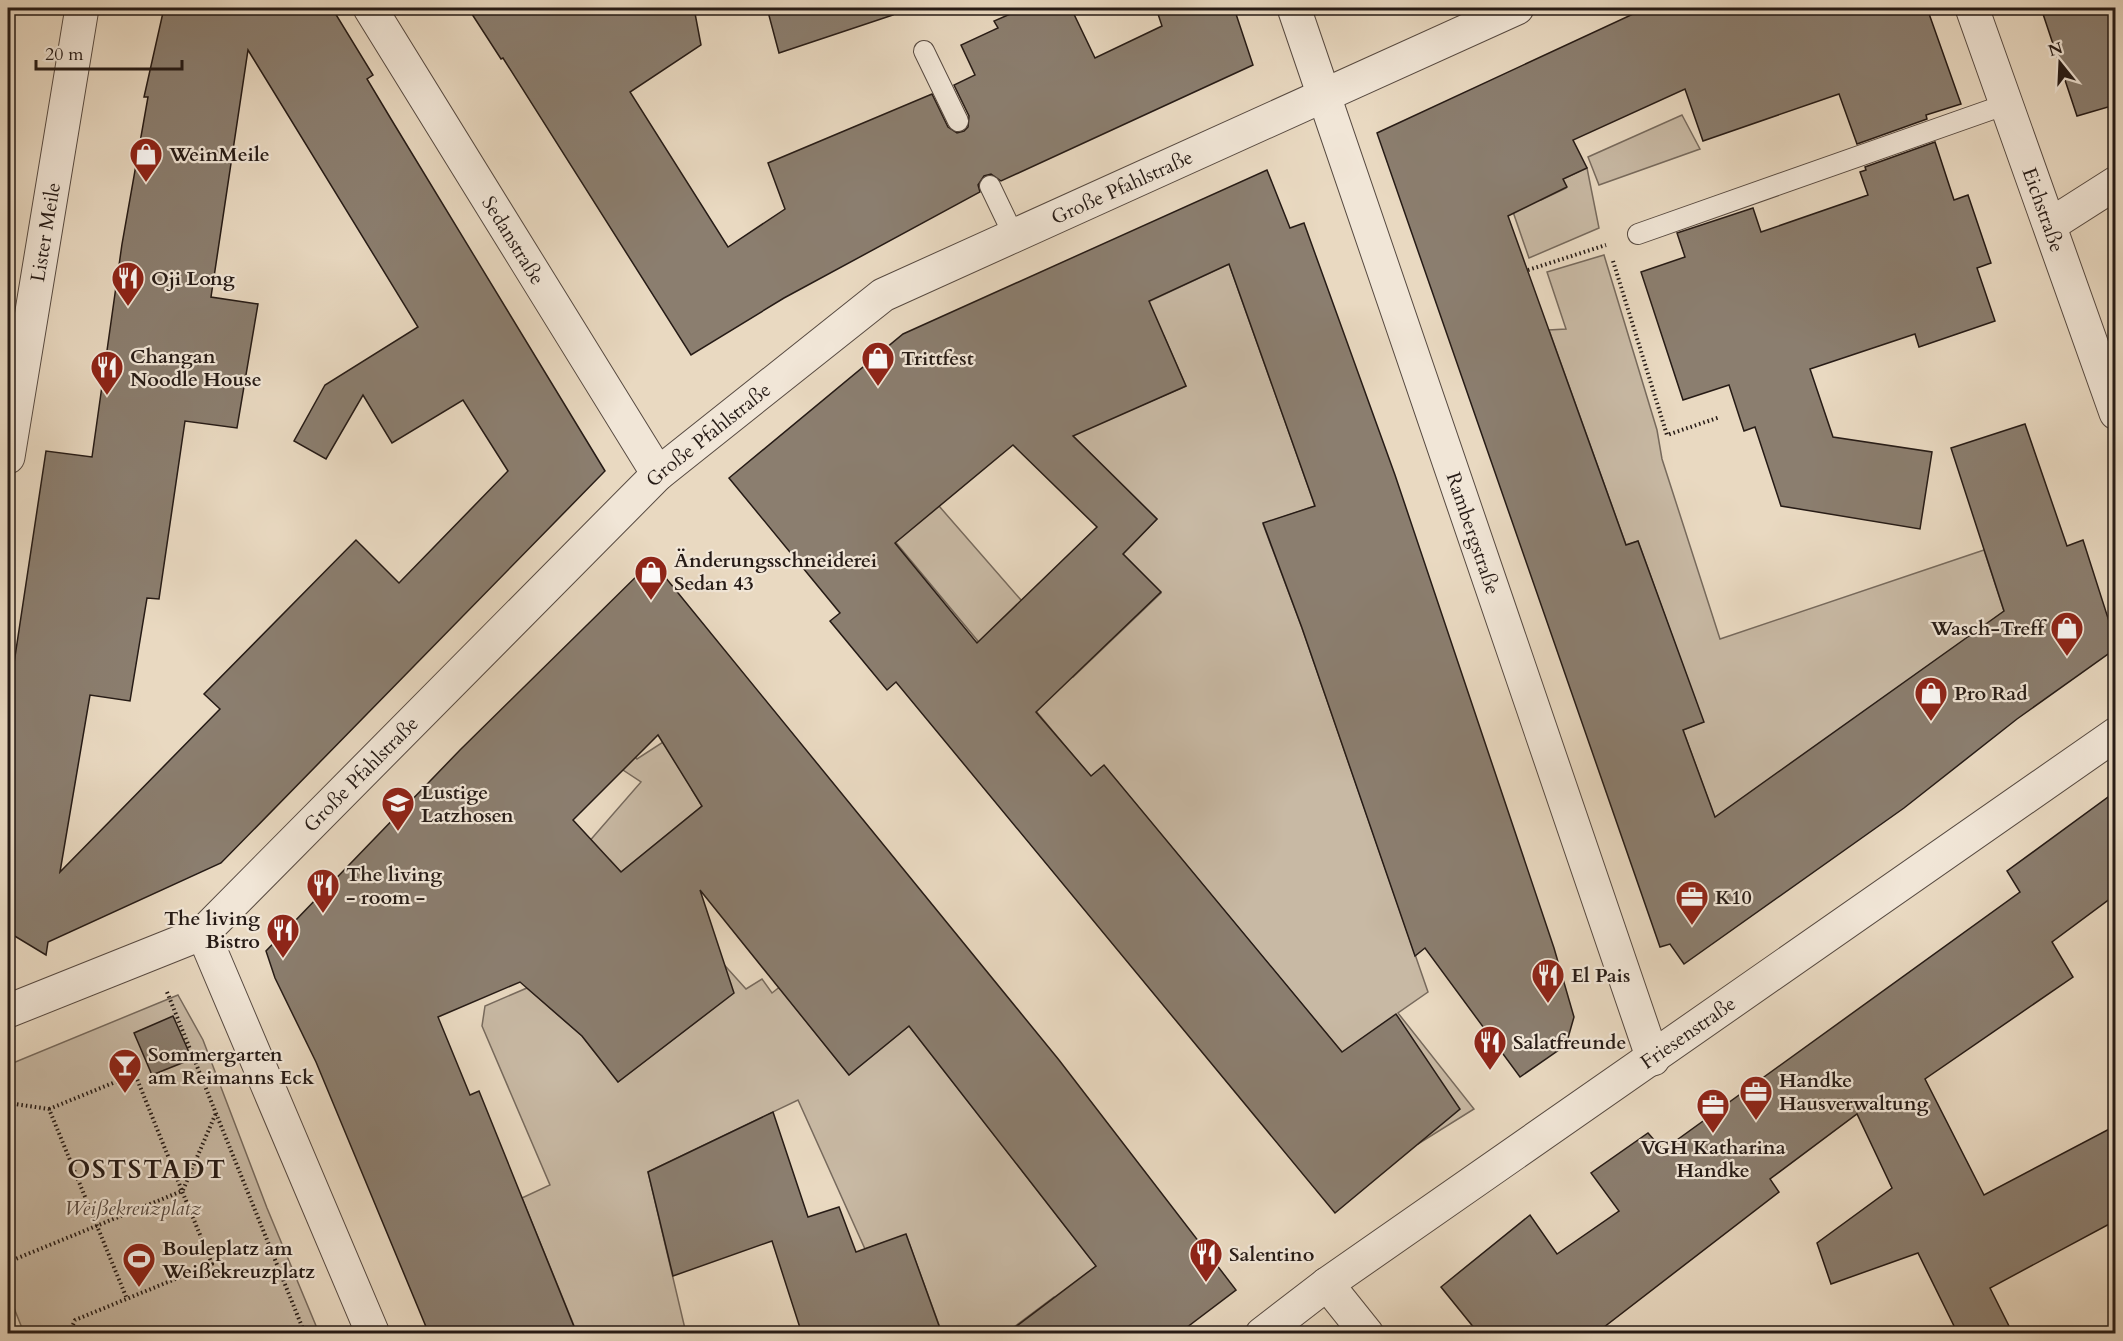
<svg xmlns="http://www.w3.org/2000/svg" width="2123" height="1341" viewBox="0 0 2123 1341" font-family="Cardo,serif">
  <style>
    .green { fill: #c8b9a4; stroke: #776a5d; stroke-width: 1.5 }
    .building { fill: #8b7e6f; stroke: #261b16; stroke-width: 1.5; fill-rule: evenodd }
    .lines { fill: none; stroke-linecap: round; stroke-linejoin: round }
    .lane-casing { stroke: #574a41; stroke-width: 22 }
    .street-casing { stroke: #574a41; stroke-width: 35 }
    .path { stroke: #261b16; stroke-width: 4; stroke-dasharray: 1.5 3; stroke-linecap: butt }
    .lane { stroke: #f1e6d7; stroke-width: 20 }
    .street { stroke: #f1e6d7; stroke-width: 33 }
    .labels { text-anchor: middle; dominant-baseline: central; stroke-width: 4.5; stroke-linejoin: round; paint-order: stroke }
    .poi-label { font-size: 20px; font-weight: bold; fill: #261b16; stroke: #f1e6d7; text-anchor: start }
    .street-label { font-size: 20px; fill: #261b16; stroke: #f1e6d7 }
    .park-label { font-size: 20px; font-style: italic; fill: #574a41; stroke: #f1e6d7 }
    .district-label { font-size: 26px; font-weight: bold; letter-spacing: 1.5px; fill: #261b16; stroke: #f1e6d7 }
  </style>
  <rect width="100%" height="100%" fill="#e9d9c1"/>
  <filter id="stains"><feTurbulence type="fractalNoise" baseFrequency=".00333" numOctaves="4"/><feColorMatrix values="0 0 0 0 .2 0 0 0 0 .09 0 0 0 0 .02 0 0 0 .5 -.17"/></filter>
  <radialGradient id="worn" r=".72"><stop offset=".6" stop-color="#630" stop-opacity="0"/><stop offset="1" stop-color="#630" stop-opacity=".3"/></radialGradient>
  <!-- green -->
  <g class="green">
    <path d="M1682,115L1700,149L1599,185L1588,157Z"/>
    <path d="M1587,168L1599,228L1529,258L1511,206L1541,200L1566,188L1563,179Z"/>
    <path d="M1604,255L1657,430L1662,459L1720,639L1984,550L2004,611L1721,835L1683,730L1703,722L1638,541L1626,545L1549,330L1566,329L1547,272Z"/>
    <path d="M1229,264L1315,506L1263,524L1302,628L1428,992L1398,1013L1474,1109L1418,1144L1104,766L1091,777L858,497L939,506L1021,600L1073,677L1161,593L1123,554L1157,519L1058,421L1104,340L1135,408L1186,386L1164,336L1133,309Z"/>
    <path d="M597,718L637,759L677,733L711,775L692,790L702,806L621,872L610,860L567,867L641,782L623,770Z"/>
    <path d="M700,938L746,989L762,979L772,993L840,939L854,957L794,1006L849,1075L909,1026L1090,1258L1102,1251L1077,1327L1054,1297L1006,1333H942L906,1235L865,1249L798,1100L648,1172L686,1333H577L522,1198L550,1185L482,1026L485,1006L527,988L582,1036L618,1082L706,1014Z"/>
    <path d="M178,995L203,1040L267,1208L319,1333H24L8,1293V1065Z"/>
  </g>
  <!-- building -->
  <g class="building">
    <path d="M164,8H332L373,75L367,79L391,119L605,471L221,863L48,942L46,955L8,932V703L46,451L92,457L122,244L148,97H144ZM248,50L418,327L325,385L294,441L326,459L363,395L392,443L463,400L508,471L399,583L356,540L204,694L220,709L60,872L90,695L130,701L147,598L159,599L185,421L237,428L258,304L211,297Z"/>
    <path d="M468,8H694L701,45L630,92L728,247L785,209L768,163L932,94L948,127L957,133L964,131L968,127L969,116L954,85L975,75L961,45L998,28L994,21L1024,8H1071L1095,58L1162,26L1156,8H1234L1253,65L1001,181L991,174L984,176L978,185L980,192L784,298L691,355L503,58L501,59Z"/>
    <path d="M767,8H892L893,15L779,53Z"/>
    <path d="M1646,8H1927L1961,104L1926,115L1927,119L1857,144L1839,94L1703,141L1685,89L1573,140L1587,168L1563,179L1567,187L1508,216L1626,545L1638,541L1704,722L1683,730L1715,817L2004,611L1951,448L2025,424L2067,546L2083,540L2115,640V649L2017,719L1904,808L1684,964L1670,944L1660,947L1377,133Z"/>
    <path d="M2041,8H2115V105L2077,116Z"/>
    <path d="M1935,142L1954,200L1968,195L1991,263L1977,268L1995,321L1919,347L1915,334L1810,369L1833,437L1932,452L1920,529L1781,506L1755,427L1744,431L1729,385L1683,400L1641,272L1685,257L1677,233L1753,208L1761,232L1868,195L1860,172L1866,170L1865,167Z"/>
    <path d="M1267,170L1290,228L1304,223L1395,475L1554,948L1574,1017L1566,1045L1520,1077L1425,948L1415,956L1302,628L1263,523L1315,506L1229,264L1149,301L1186,386L1073,436L1157,519L1123,554L1161,592L1036,712L1091,776L1104,765L1342,1052L1396,1014L1460,1109L1335,1213L896,682L887,690L830,621L840,613L729,478L903,334ZM1013,445L1097,527L977,643L895,543Z"/>
    <path d="M652,561L1059,1060L1236,1290L1178,1334H1006L1096,1266L909,1026L849,1075L700,890L734,993L618,1082L582,1036L520,982L438,1017L470,1095L479,1091L577,1334H429L316,1062L275,978L266,951L460,750ZM658,735L702,806L621,872L573,820Z"/>
    <path d="M2115,792V895L2052,942L2073,977L1925,1079L1984,1195L2115,1126V1221L1990,1288L2013,1334H1958L1918,1253L1831,1284L1817,1243L1892,1188L1857,1114L1770,1179L1779,1192L1595,1334H1479L1441,1287L1530,1215L1557,1254L1619,1211L1591,1173L1648,1133L1663,1150L2020,892L2007,871Z"/>
    <path d="M173,1016L192,1059L152,1075L134,1033Z"/>
    <path d="M773,1112L808,1217L839,1207L856,1252L906,1234L942,1334H802L772,1241L673,1276L648,1172Z"/>
  </g>
  <g class="lines">
    <defs>
      <g id="lane">
        <path d="M924,51L958,121"/>
        <path d="M990,186L1014,236"/>
        <path d="M1638,234L2007,104"/>
      </g>
      <g id="street">
        <path id="s1" d="M370,8L658,474"/>
        <path id="s2" d="M1294,8L1653,1059"/>
        <path id="s3" d="M1972,8L2116,413"/>
        <path d="M2050,225L2116,183"/>
        <path id="s4" d="M8,457L82,8"/>
        <path d="M203,933L373,1334"/>
        <path id="s5" d="M8,1011L203,933L658,474L883,295L1517,8"/>
        <path d="M1327,1284L1367,1334"/>
        <path id="s6" d="M1262,1334L1327,1284L2116,734"/>
      </g>
    </defs>
    <!-- lane casing -->
    <use href="#lane" class="lane-casing"/>
    <!-- street casing -->
    <use href="#street" class="street-casing"/>
    <!-- path -->
    <g class="path">
      <path d="M1613,261L1667,435L1720,417"/>
      <path d="M1528,270L1606,245"/>
      <path d="M167,992L305,1334"/>
      <path d="M8,1103L49,1109L127,1299"/>
      <path d="M49,1109L135,1074L182,1191"/>
      <path d="M183,1190L216,1113"/>
      <path d="M8,1262L182,1191L212,1264L75,1320L69,1334"/>
    </g>
    <!-- lane -->
    <use href="#lane" class="lane"/>
    <!-- street -->
    <use href="#street" class="street"/>
  </g>
  <!-- icons -->
  <defs>
    <symbol id="shop-pin" viewBox="-11 -11 22 30"><path d="M0 17L-7.5 6A9.5 9.5 0 1 1 7.5 6Z" fill="#8f2418" stroke="#f1e6d7"/><path d="M-5-2.5h2.3a2.7 3.5 0 0 1 5.4 0H5L5.5 6h-11ZM-1.5-2.5h3a1.5 2.3 0 0 0-3 0Z" fill="#fff"/></symbol>
    <symbol id="restaurant-pin" viewBox="-11 -11 22 30"><path d="M0 17L-7.5 6A9.5 9.5 0 1 1 7.5 6Z" fill="#8f2418" stroke="#f1e6d7"/><path d="M-5-6h1v4h1v-4h1v4h1v-4h1v5L-1.5 .5V6h-2V.5L-5-1ZM5-6V6H3V1.5H1.5Q1.5-4 5-6Z" fill="#fff"/></symbol>
    <symbol id="school-pin" viewBox="-11 -11 22 30"><path d="M0 17L-7.5 6A9.5 9.5 0 1 1 7.5 6Z" fill="#8f2418" stroke="#f1e6d7"/><path d="M0-5L7-2L0 1L-7-2ZM-4 1L0 2.5L4 1V4Q0 6-4 4Z" fill="#fff"/></symbol>
    <symbol id="office-pin" viewBox="-11 -11 22 30"><path d="M0 17L-7.5 6A9.5 9.5 0 1 1 7.5 6Z" fill="#8f2418" stroke="#f1e6d7"/><path d="M-6-3h4V-5.5h4V-3h4V5H-6ZM-1-4.5V-3h2v-1.5ZM-6 0V1H6V0Z" fill="#fff"/></symbol>
    <symbol id="bar-pin" viewBox="-11 -11 22 30"><path d="M0 17L-7.5 6A9.5 9.5 0 1 1 7.5 6Z" fill="#8f2418" stroke="#f1e6d7"/><path d="M-6-5H6L.8 .8V4.5H3.5V6h-7V4.5H-.8V.8Z" fill="#fff"/></symbol>
    <symbol id="stadium-pin" viewBox="-11 -11 22 30"><path d="M0 17L-7.5 6A9.5 9.5 0 1 1 7.5 6Z" fill="#8f2418" stroke="#f1e6d7"/><path d="M0-5a6.5 5 0 1 0 0 10a6.5 5 0 1 0 0-10ZM-3.5-1.8h7v3.6h-7Z" fill="#fff"/></symbol>
  </defs>
  <g fill-rule="evenodd">
    <use href="#shop-pin" x="127" y="135" width="38" height="52"/>
    <use href="#restaurant-pin" x="109" y="259" width="38" height="52"/>
    <use href="#shop-pin" x="859" y="339" width="38" height="52"/>
    <use href="#restaurant-pin" x="88" y="348" width="38" height="52"/>
    <use href="#shop-pin" x="632" y="553" width="38" height="52"/>
    <use href="#shop-pin" x="2048" y="609" width="38" height="52"/>
    <use href="#shop-pin" x="1912" y="674" width="38" height="52"/>
    <use href="#school-pin" x="379" y="784" width="38" height="52"/>
    <use href="#restaurant-pin" x="304" y="866" width="38" height="52"/>
    <use href="#office-pin" x="1673" y="878" width="38" height="52"/>
    <use href="#restaurant-pin" x="264" y="911" width="38" height="52"/>
    <use href="#restaurant-pin" x="1529" y="956" width="38" height="52"/>
    <use href="#restaurant-pin" x="1471" y="1023" width="38" height="52"/>
    <use href="#bar-pin" x="106" y="1046" width="38" height="52"/>
    <use href="#office-pin" x="1737" y="1073" width="38" height="52"/>
    <use href="#office-pin" x="1694" y="1086" width="38" height="52"/>
    <use href="#restaurant-pin" x="1187" y="1235" width="38" height="52"/>
    <use href="#stadium-pin" x="120" y="1240" width="38" height="52"/>
  </g>
  <g class="labels">
    <!-- poi labels -->
    <g class="poi-label">
      <text x="169" y="154">WeinMeile</text>
      <text x="151" y="278">Oji Long</text>
      <text x="130" y="356">Changan<tspan x="130" dy="23">Noodle House</tspan></text>
      <text x="901" y="358">Trittfest</text>
      <text x="674" y="560">Änderungsschneiderei<tspan x="674" dy="23">Sedan 43</tspan></text>
      <text x="2044" y="628" text-anchor="end">Wasch-Treff</text>
      <text x="1954" y="693">Pro Rad</text>
      <text x="421" y="792">Lustige<tspan x="421" dy="23">Latzhosen</tspan></text>
      <text x="346" y="874">The living<tspan x="346" dy="23">- room -</tspan></text>
      <text x="1715" y="897">K10</text>
      <text x="260" y="918" text-anchor="end">The living<tspan x="260" dy="23">Bistro</tspan></text>
      <text x="1571" y="975">El Pais</text>
      <text x="1513" y="1042">Salatfreunde</text>
      <text x="148" y="1054">Sommergarten<tspan x="148" dy="23">am Reimanns Eck</tspan></text>
      <text x="1779" y="1080">Handke<tspan x="1779" dy="23">Hausverwaltung</tspan></text>
      <text x="1713" y="1147" text-anchor="middle">VGH Katharina<tspan x="1713" dy="23">Handke</tspan></text>
      <text x="162" y="1248">Bouleplatz am<tspan x="162" dy="23">Weißekreuzplatz</tspan></text>
      <text x="1229" y="1254">Salentino</text>
    </g>
    <!-- street labels -->
    <g class="street-label">
      <text stroke="none"><textPath href="#s5" startOffset="1406">Große Pfahlstraße</textPath></text>
      <text stroke="none"><textPath href="#s3" startOffset="214">Eichstraße</textPath></text>
      <text stroke="none"><textPath href="#s4" startOffset="228">Lister Meile</textPath></text>
      <text stroke="none"><textPath href="#s1" startOffset="273">Sedanstraße</textPath></text>
      <text stroke="none"><textPath href="#s5" startOffset="920">Große Pfahlstraße</textPath></text>
      <text stroke="none"><textPath href="#s2" startOffset="555">Rambergstraße</textPath></text>
      <text stroke="none"><textPath href="#s5" startOffset="434">Große Pfahlstraße</textPath></text>
      <text stroke="none"><textPath href="#s6" startOffset="522">Friesenstraße</textPath></text>
    </g>
    <!-- park labels -->
    <g class="park-label">
      <text x="133" y="1208">Weißekreuzplatz</text>
    </g>
    <!-- district labels -->
    <g class="district-label">
      <text x="147" y="1169">OSTSTADT</text>
    </g>
  </g>
  <!-- margin -->
  <rect width="2123" height="1341" fill="none" stroke="#e9d9c1" stroke-width="30"/>
  <rect x="9" y="9" width="2105" height="1323" fill="none" stroke="#261b16" stroke-width="3"/>
  <rect x="15" y="15" width="2093" height="1311" fill="none" stroke="#261b16" stroke-width="1.5"/>
  <!-- north arrow -->
  <g transform="translate(2060 63) rotate(342)" stroke="#f1e6d7" stroke-width="4.5" paint-order="stroke">
  <path d="M0-4.5L10 22L0 15L-10 22Z" fill="#261b16"/>
  <text y="-9" font-size="16" font-weight="bold" text-anchor="middle" fill="#261b16">N</text>
  </g>
  <!-- scale -->
  <path d="M36 60v9h146v-9" fill="none" stroke="#261b16" stroke-width="3"/>
  <text x="45" y="60" font-size="18" fill="#261b16" stroke="#f1e6d7" stroke-width="4.5" paint-order="stroke">20 m</text>
  <rect width="100%" height="100%" filter="url(#stains)"/>
  <rect width="100%" height="100%" fill="url(#worn)"/>
</svg>
